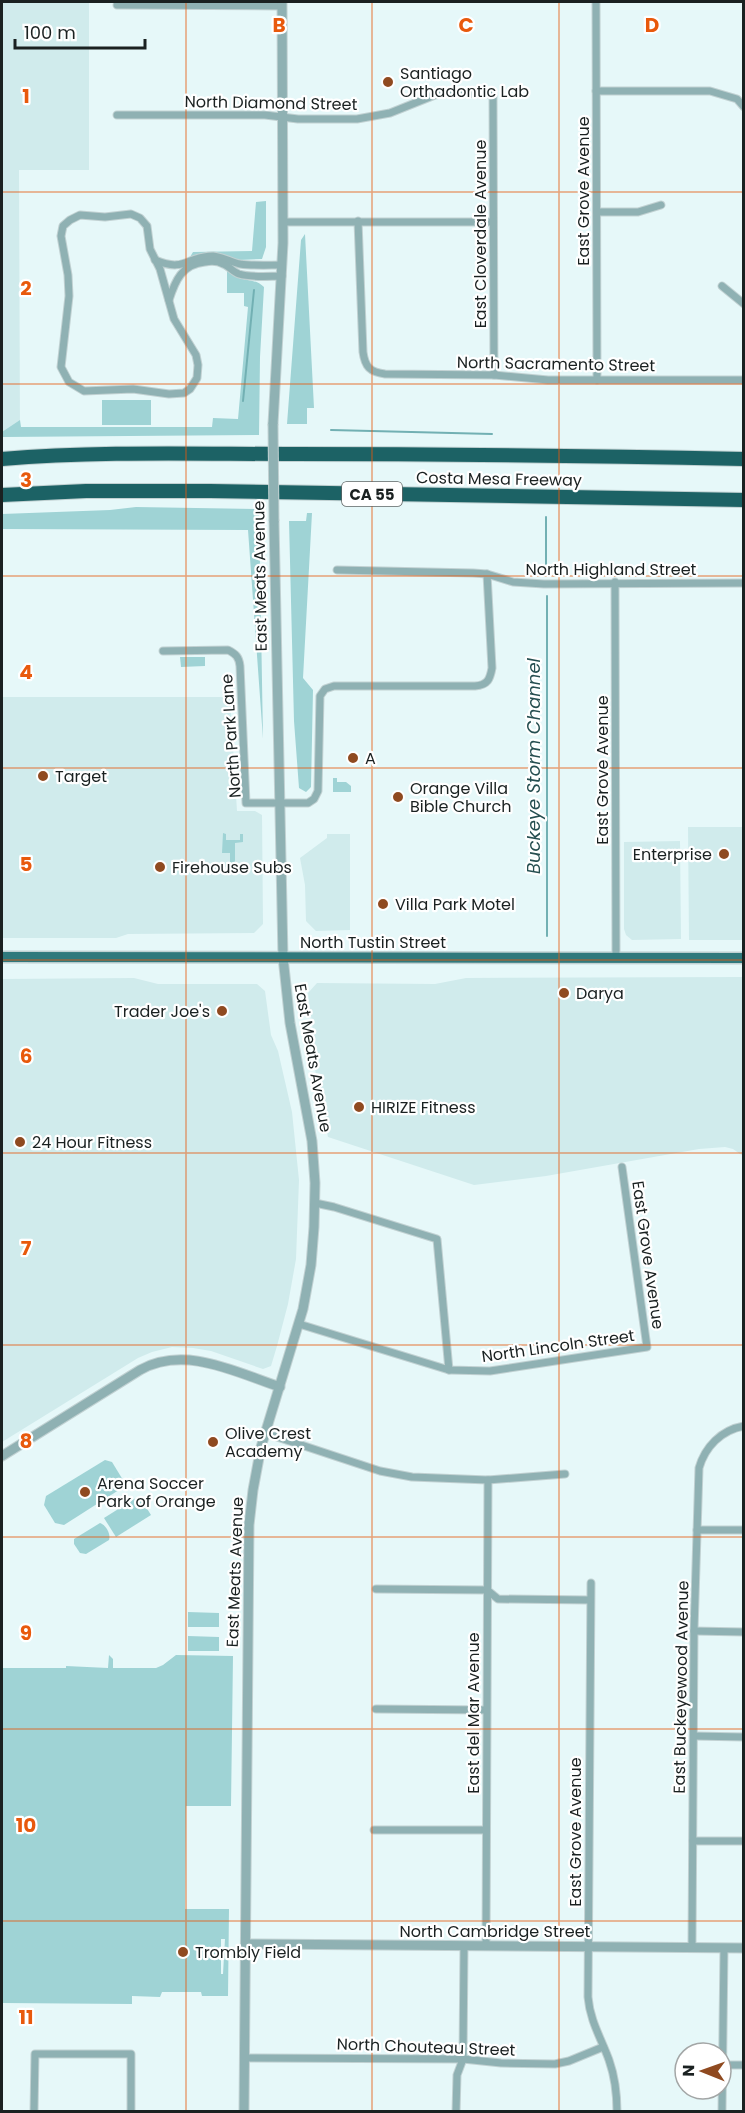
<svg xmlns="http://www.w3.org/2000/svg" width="745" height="2113" viewBox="0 0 745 2113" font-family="Poppins,sans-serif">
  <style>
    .built { fill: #d0ebec }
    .green { fill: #9fd3d5; fill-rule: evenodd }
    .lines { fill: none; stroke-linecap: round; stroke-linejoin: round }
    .stream { stroke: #72b0b3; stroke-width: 2 }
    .minor-casing { stroke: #c1d1d2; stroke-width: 9 }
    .tertiary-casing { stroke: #c1d1d2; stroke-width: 11 }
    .primary-casing { stroke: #c1d1d2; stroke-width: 13 }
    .motorway-casing { stroke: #c1d1d2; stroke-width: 16 }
    .minor { stroke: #8fb1b3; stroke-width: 7 }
    .tertiary { stroke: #8fb1b3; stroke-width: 9 }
    .primary { stroke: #30797c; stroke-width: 10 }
    .motorway { stroke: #1c6265; stroke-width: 14 }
    .tertiary-bridge-casing { stroke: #c1d1d2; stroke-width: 11; stroke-linecap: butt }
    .tertiary-bridge { stroke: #8fb1b3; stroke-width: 9 }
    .grid { fill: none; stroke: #e8590c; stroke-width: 1.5; stroke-opacity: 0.55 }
    .poi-dot { fill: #8f4a20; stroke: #fff; stroke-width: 2 }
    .labels { text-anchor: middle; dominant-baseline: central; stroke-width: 4.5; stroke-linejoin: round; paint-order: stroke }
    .shield { fill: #fff; stroke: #5f6464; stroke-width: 1.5 }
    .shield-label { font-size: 15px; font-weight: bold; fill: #1a2121 }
    .poi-label { font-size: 16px; fill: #1a2121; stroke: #fff; text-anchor: start }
    .street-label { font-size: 16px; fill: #1a2121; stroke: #fff }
    .water-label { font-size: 18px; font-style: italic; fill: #254e50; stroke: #fff }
    .grid-label { font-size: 20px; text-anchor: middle; font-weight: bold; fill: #e8590c; stroke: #fff; stroke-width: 4.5; stroke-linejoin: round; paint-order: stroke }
  </style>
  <rect width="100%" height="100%" fill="#e6f8f9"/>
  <!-- built -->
  <g class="built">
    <path d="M2,2H89V170H19L20,436L2,437Z"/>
    <path d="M2,697H230L237,811H255L262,815L263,924L254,933L128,934L116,938H2Z"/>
    <path d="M688,827H743V940H689Z"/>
    <path d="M327,834H350V930L316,931L306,921L305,885L300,858L327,838Z"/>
    <path d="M680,841L681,939L632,940L626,935L624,929V842Z"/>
    <path d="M743,977V1156L733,1149L725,1147L699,1149L546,1176L474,1185L328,1137L313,1059L315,1046L308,993L317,983L435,984L466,978Z"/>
    <path d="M134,978L158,984H257L265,991L271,1035L278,1051L292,1112L299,1180L296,1259L288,1304L277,1346L271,1366L263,1369L211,1351L193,1348L172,1347L152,1352L138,1358L2,1442V979Z"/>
  </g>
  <!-- green -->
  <g class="green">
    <path d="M266,201V247L262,259L238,260L217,254L190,257L193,252L252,251L256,202Z"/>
    <path d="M305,234L314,408H307V424H287L301,240Z"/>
    <path d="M227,270C239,284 253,276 264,287L260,357L259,435L2,437V432L20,420L21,427H212L213,418L238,419L248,307L244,306V293H227Z"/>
    <rect x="102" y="400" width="49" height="25"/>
    <path d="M136,507L259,509L263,739L248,530L2,529V514L110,510Z"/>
    <path d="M307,513H312L303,678L313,690L311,787L306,792L299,788L294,721L289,521H306Z"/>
    <path d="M180,657H205V666L181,667Z"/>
    <path d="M333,778H337V782H346L351,786V792H333Z"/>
    <path d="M223,833L226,834V840H240V834H243V842L235,843V864H242V866L223,867V864L230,863V853H222Z"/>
    <path d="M105,1460L112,1462L123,1480L122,1488L64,1525L55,1523L44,1505L46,1496Z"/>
    <path d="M139,1496L151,1515L116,1537L104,1518Z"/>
    <path d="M100,1523C106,1525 111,1534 109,1540L86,1554L80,1553L74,1544V1539Z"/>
    <path d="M188,1612L219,1613V1627H188Z"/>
    <path d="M188,1636L219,1637V1651H188Z"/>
    <path d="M109,1655L113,1659V1668H156L163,1665L176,1655L233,1656L231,1806H186L185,1909H229L228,1996H202L201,1992H162L160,1997L132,1996V2004L2,2003V1668H66V1666L108,1668ZM221,1939H225L223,1974H221Z"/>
  </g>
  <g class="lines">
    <!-- stream -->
    <g class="stream">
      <path d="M243,401L254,290"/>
      <path d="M331,430L492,434"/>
      <path d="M546,517V571"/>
      <path d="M547,596V936"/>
    </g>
    <defs>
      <g id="minor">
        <path d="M596,2L597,380"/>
        <path d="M117,5L282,6"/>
        <path d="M596,91H710L737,99L744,107"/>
        <path d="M117,115H265L298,119H357L390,113L435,95L447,93L493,94L494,375"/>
        <path d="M597,212H638L661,205"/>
        <path d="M131,214L140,218L147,226L150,249L160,269L174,319L196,355L198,365L197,378L190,389L184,393L169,394L133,389L84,391L69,382L61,367L69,296L68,275L61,236L63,226L70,220L80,215L105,217Z"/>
        <path d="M358,221L363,352C365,367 370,372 385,374L494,375L548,380H744"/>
        <path d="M283,222H493"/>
        <path d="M155,260C186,273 186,256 213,256C223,257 231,262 240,264C254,266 268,265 282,265"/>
        <path d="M722,286L744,304"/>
        <path d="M169,300C175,281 182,264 205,262C211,261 218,261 223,264C229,266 233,272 239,274C252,278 269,276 282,276"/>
        <path d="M337,570L473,573L487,574L513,582L544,584L744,583"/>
        <path d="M615,582L616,958"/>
        <path d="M163,651L228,650C236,654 239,657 240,666L246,803H308L314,799L318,791L320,696L325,689L334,686H475C488,685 490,679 492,668L487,574"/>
        <path d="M315,1203L334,1207L437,1239L449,1370"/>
        <path d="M299,1324L449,1370L490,1371L647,1347L622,1167"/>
        <path d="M265,1433L380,1471L412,1477L488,1480L565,1474"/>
        <path d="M697,1530H744"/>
        <path d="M591,1583L588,1997C590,2021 601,2038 609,2060C615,2077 617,2094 617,2112"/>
        <path d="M376,1589L487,1590L498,1599L590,1600"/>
        <path d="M694,1631L744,1632"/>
        <path d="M376,1709L486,1710"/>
        <path d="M694,1736L744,1737"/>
        <path d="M374,1830H486"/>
        <path d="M693,1841H744"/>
        <path d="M486,1946L488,1480"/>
        <path d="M692,1947L694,1631L699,1468C705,1447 721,1430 744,1426"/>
        <path d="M245,2058L463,2059L501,2063L555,2064L569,2061L603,2047"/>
        <path d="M723,2065H744"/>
        <path d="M34,2112L35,2054H131V2112"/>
        <path d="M456,2112L457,2075L463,2059L464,1946"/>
        <path d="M722,2112L724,1948"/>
      </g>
      <g id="tertiary">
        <path d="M273,424L283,243L282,2"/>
        <path d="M2,1456L140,1370C185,1345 235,1372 280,1387"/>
        <path d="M246,1944L744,1948"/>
        <path d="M244,2112L249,1525L253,1490L261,1447L303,1309L311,1265L314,1227L315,1183L312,1141L290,1023L283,957L274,521"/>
      </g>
      <path id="primary" d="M2,957L744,958"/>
      <g id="motorway">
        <path d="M2,459C98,451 196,454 293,454C443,454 593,456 744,459"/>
        <path d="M2,495L86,491H210L744,500"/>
      </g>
    </defs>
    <!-- minor casing -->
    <use href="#minor" class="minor-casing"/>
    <!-- tertiary casing -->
    <use href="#tertiary" class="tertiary-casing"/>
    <!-- primary casing -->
    <use href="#primary" class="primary-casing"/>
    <!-- motorway casing -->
    <use href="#motorway" class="motorway-casing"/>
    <!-- minor -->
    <use href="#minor" class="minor"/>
    <!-- tertiary -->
    <use href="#tertiary" class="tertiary"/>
    <!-- primary -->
    <use href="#primary" class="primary"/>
    <!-- motorway -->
    <use href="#motorway" class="motorway"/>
    <defs>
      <path id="tertiary-bridge" d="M273,424L274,521"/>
    </defs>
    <!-- tertiary-bridge casing -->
    <use href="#tertiary-bridge" class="tertiary-bridge-casing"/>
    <!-- tertiary-bridge -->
    <use href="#tertiary-bridge" class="tertiary-bridge"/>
  </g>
  <!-- grid -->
  <path class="grid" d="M186,2V2112M372,2V2112M559,2V2112M2,192H744M2,384H744M2,576H744M2,768H744M2,960H744M2,1153H744M2,1345H744M2,1537H744M2,1729H744M2,1921H744"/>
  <!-- markers -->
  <g class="poi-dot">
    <circle cx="388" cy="82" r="6"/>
    <circle cx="353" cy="758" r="6"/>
    <circle cx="43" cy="776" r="6"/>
    <circle cx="398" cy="797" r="6"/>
    <circle cx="724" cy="854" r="6"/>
    <circle cx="160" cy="867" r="6"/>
    <circle cx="383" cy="904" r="6"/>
    <circle cx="564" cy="993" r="6"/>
    <circle cx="222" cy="1011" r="6"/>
    <circle cx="359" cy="1107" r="6"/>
    <circle cx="20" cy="1142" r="6"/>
    <circle cx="213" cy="1442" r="6"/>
    <circle cx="85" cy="1492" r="6"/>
    <circle cx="183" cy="1952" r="6"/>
  </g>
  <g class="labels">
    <!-- shield labels -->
    <rect class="shield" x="342" y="482" width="60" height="24" rx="4.5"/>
    <g class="shield-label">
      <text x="372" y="494">CA 55</text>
    </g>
    <!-- poi labels -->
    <g class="poi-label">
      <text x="400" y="73">Santiago<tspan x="400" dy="18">Orthadontic Lab</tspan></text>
      <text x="365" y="758">A</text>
      <text x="55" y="776">Target</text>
      <text x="410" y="788">Orange Villa<tspan x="410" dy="18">Bible Church</tspan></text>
      <text x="712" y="854" text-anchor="end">Enterprise</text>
      <text x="172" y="867">Firehouse Subs</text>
      <text x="395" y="904">Villa Park Motel</text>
      <text x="576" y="993">Darya</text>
      <text x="210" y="1011" text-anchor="end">Trader Joe's</text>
      <text x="371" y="1107">HIRIZE Fitness</text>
      <text x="32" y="1142">24 Hour Fitness</text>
      <text x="225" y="1433">Olive Crest<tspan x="225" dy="18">Academy</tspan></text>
      <text x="97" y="1483">Arena Soccer<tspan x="97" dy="18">Park of Orange</tspan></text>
      <text x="195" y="1952">Trombly Field</text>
    </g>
    <!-- street labels -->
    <g class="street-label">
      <text transform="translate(271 103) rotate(1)">North Diamond Street</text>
      <text transform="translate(583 191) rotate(-90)">East Grove Avenue</text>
      <text transform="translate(480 234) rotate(-90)">East Cloverdale Avenue</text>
      <text transform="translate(556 364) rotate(1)">North Sacramento Street</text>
      <text transform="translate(499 479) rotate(1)">Costa Mesa Freeway</text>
      <text x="611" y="569">North Highland Street</text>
      <text transform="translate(260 576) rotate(-91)">East Meats Avenue</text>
      <text transform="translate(231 736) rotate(-94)">North Park Lane</text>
      <text transform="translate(602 770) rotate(-90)">East Grove Avenue</text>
      <text x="373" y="942">North Tustin Street</text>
      <text transform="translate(313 1058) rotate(80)">East Meats Avenue</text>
      <text transform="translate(648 1255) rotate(82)">East Grove Avenue</text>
      <text transform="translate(558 1346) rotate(-8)">North Lincoln Street</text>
      <text transform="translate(235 1572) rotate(-88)">East Meats Avenue</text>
      <text transform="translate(681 1687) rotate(-89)">East Buckeyewood Avenue</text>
      <text transform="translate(473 1713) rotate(-90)">East del Mar Avenue</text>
      <text transform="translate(575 1832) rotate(-90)">East Grove Avenue</text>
      <text x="495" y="1931">North Cambridge Street</text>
      <text transform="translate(426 2047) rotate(2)">North Chouteau Street</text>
    </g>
    <!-- water labels -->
    <g class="water-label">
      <text transform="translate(533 766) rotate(-90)">Buckeye Storm Channel</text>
    </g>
  </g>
  <g class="grid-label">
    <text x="279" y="32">B</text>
    <text x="466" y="32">C</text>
    <text x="652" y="32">D</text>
    <text x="26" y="103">1</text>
    <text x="26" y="295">2</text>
    <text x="26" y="487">3</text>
    <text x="26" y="679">4</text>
    <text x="26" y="871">5</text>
    <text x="26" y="1063">6</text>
    <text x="26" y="1255">7</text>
    <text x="26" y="1448">8</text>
    <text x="26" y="1640">9</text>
    <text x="26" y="1832">10</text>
    <text x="26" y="2024">11</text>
  </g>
  <!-- border -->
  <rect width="745" height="2113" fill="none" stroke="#1a2121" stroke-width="6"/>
  <!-- north arrow -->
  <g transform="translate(703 2071) rotate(271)"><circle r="28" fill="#ffffff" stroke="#a3a6a6" stroke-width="1.5"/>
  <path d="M0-4.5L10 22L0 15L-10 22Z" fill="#8f4a20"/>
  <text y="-9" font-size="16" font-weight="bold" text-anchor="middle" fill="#1a2121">N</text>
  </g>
  <!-- scale -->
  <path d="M15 39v9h130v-9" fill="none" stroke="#1a2121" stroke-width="3"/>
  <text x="24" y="39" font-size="18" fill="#1a2121" stroke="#ffffff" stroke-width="4.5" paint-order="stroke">100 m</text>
</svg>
